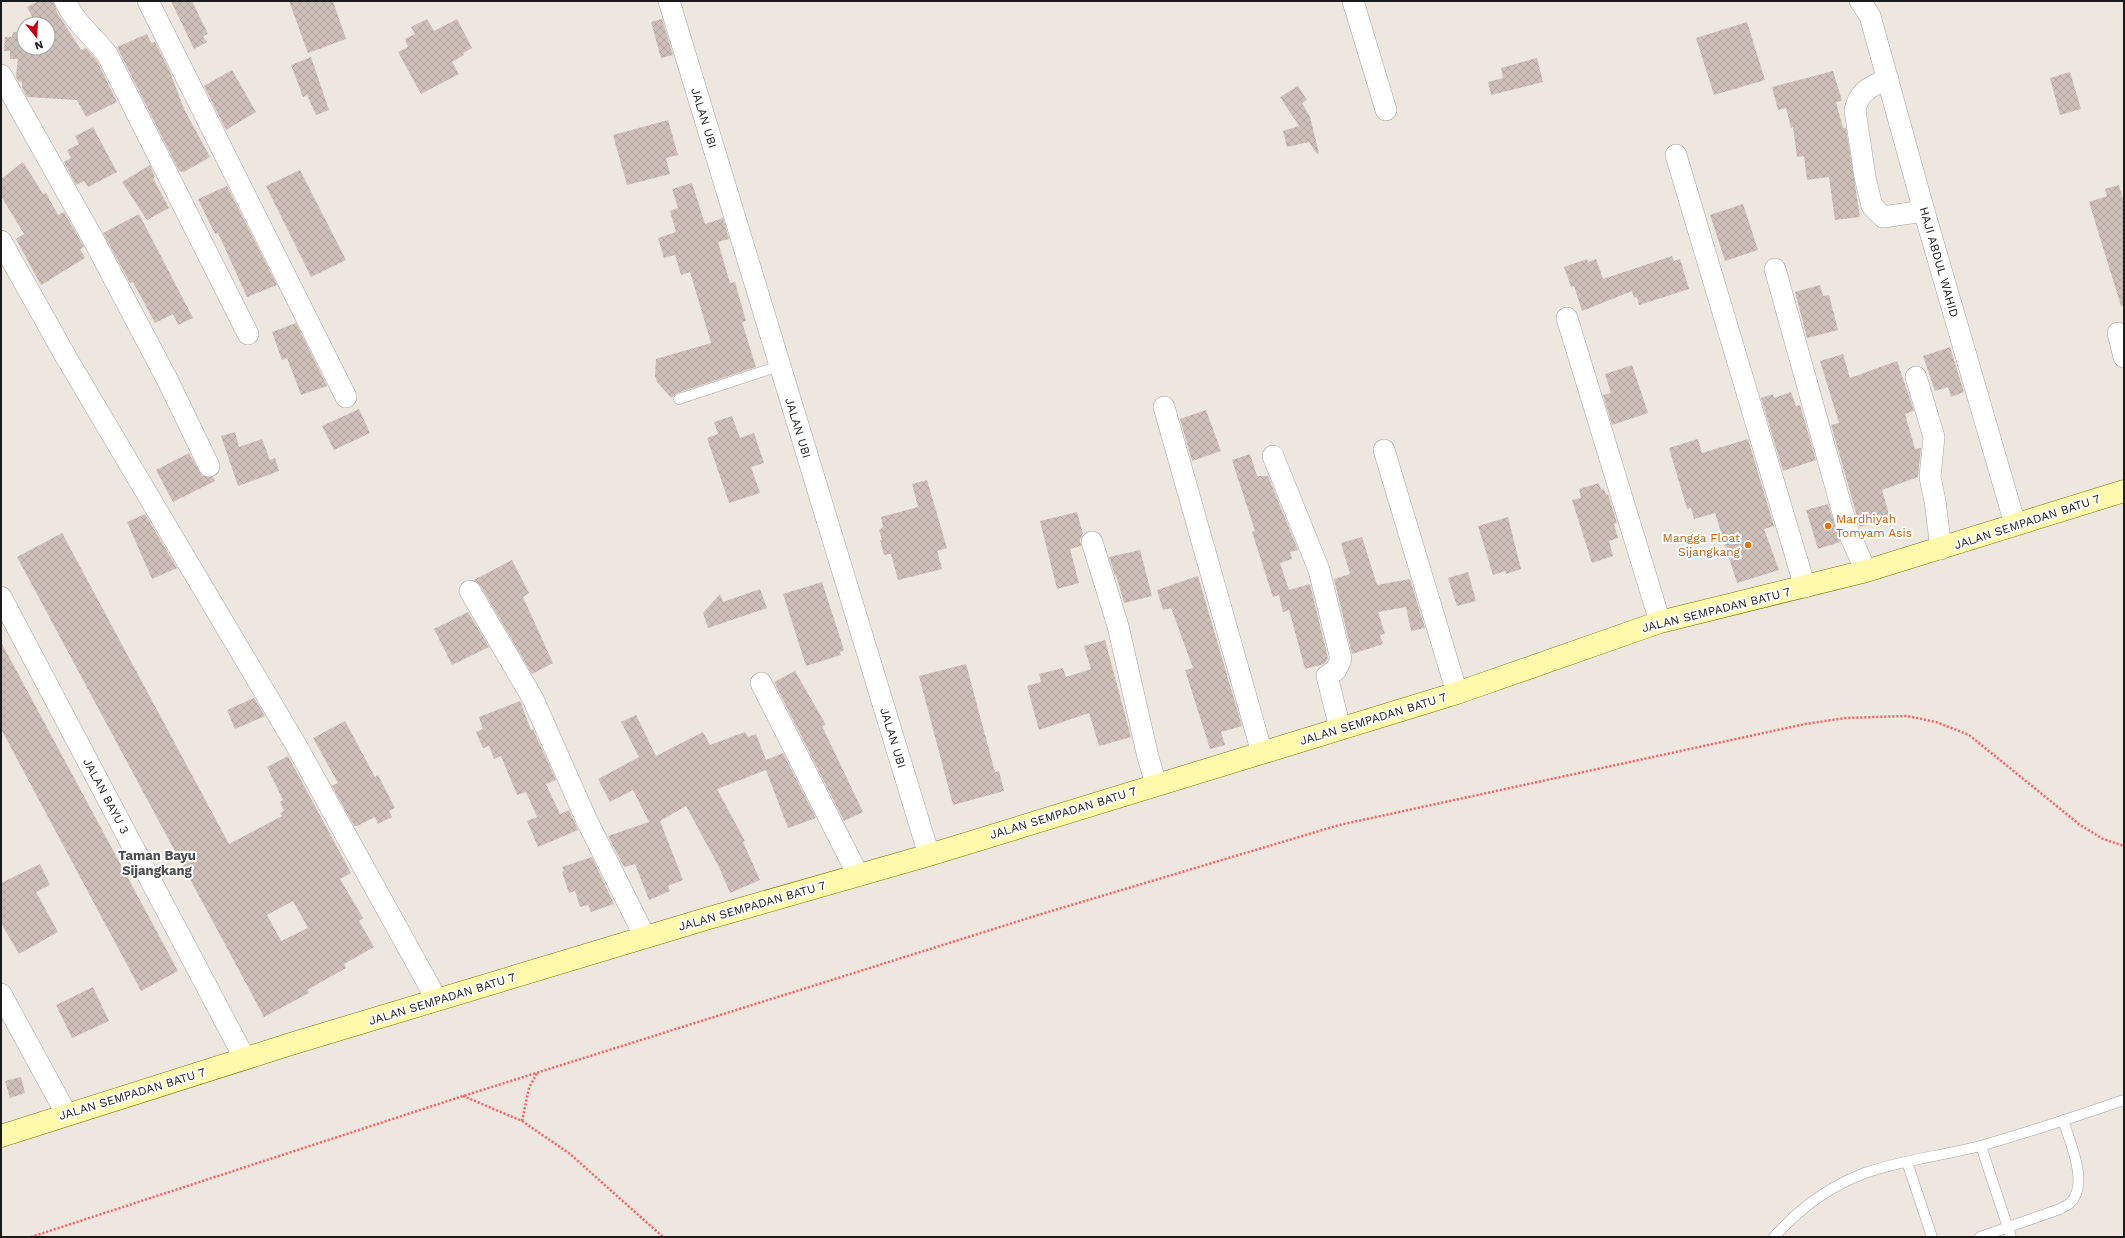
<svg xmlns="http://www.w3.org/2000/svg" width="2125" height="1238" viewBox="0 0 2125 1238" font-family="'Work Sans',sans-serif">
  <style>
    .building { fill: url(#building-cross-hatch); fill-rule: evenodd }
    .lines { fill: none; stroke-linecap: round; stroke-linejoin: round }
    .lane-casing { stroke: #a2a2a2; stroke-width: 11 }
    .street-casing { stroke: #a2a2a2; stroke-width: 22 }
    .secondary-casing { stroke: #737300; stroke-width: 23 }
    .path { stroke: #ff5e60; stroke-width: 2.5; stroke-dasharray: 2 2; stroke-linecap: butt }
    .lane { stroke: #fff; stroke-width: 10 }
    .street { stroke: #fff; stroke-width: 21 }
    .secondary { stroke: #fffaab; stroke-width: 22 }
    .food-dot { fill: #e8710a; stroke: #fff; stroke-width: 1.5 }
    .labels { text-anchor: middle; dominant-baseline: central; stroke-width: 4; stroke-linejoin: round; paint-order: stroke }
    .street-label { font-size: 12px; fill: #1b1b1b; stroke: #fff }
    .food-label { font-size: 12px; fill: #c56008; stroke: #fff; text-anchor: start }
    .neighbourhood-label { font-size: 13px; font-weight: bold; fill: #4e4e4e; stroke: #fff }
  </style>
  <defs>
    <pattern id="building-cross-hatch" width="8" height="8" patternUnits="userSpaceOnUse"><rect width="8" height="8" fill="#cebfb8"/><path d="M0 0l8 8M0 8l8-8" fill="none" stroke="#b0a49e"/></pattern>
  </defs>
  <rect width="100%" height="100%" fill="#eee7df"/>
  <!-- building -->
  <g class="building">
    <path d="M39,1H53L58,14L81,50L86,48L97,61L117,102L86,117L77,100L27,97L22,87V82L18,81L16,77L18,59H10V51H4L5,37H12L13,32L24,33V48H48V24H36L27,7Z"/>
    <path d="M171,1H192L208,34L203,36L207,42L194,49Z"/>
    <path d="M289,1H333L346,39L308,53Z"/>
    <path d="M427,19L434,31L457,19L472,48L463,53L464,55L452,62L459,74L421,94L398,52L408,47L405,39L415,34L411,27Z"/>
    <path d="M662,19L673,55L661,58L651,22Z"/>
    <path d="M1747,22L1765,80L1714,95L1696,38Z"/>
    <path d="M147,34L151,43L155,42L170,72L184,109L210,157L184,172L179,171L117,47Z"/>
    <path d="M311,57L329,110L316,115L307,95L303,97L291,65Z"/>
    <path d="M1537,58L1543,82L1491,95L1488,82L1503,78L1501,68Z"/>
    <path d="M232,70L256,112L226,130L204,86Z"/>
    <path d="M1833,71L1842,101L1836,102L1843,128H1846L1860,217L1835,220L1829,177L1807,180L1804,156L1797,157L1793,127L1791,128L1786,108L1778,110L1772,87Z"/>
    <path d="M2070,72L2081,109L2060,115L2050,78Z"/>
    <path d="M1298,86L1307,100L1302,103L1310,117L1319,153L1317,154L1309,142L1287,147L1283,131L1299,126L1280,97Z"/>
    <path d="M668,120L678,155L666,158L670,174L627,185L613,135Z"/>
    <path d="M93,127L117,172L88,187L84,181L76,185L64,162L71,158L67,150L79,144L75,136Z"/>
    <path d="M23,162L43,194L46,193L58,215L64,212L84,247L80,249L85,258L41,285L16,239L24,234L1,196V179Z"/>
    <path d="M150,165L155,177L153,178L169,208L147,220L122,182Z"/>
    <path d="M300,170L346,260L311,277L266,186Z"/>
    <path d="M692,183L705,224L723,218L729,239L718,242L730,283L735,282L746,321L742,322L756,367L677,393L671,398L657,382L655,376L656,359L711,343L690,272L681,275L675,255L664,258L658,238L676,232L670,211L678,208L672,189Z"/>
    <path d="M2119,185L2124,203V305L2121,306L2089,202L2107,196L2105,189Z"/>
    <path d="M227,186L277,285L247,297L218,233L215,234L198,199Z"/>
    <path d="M1743,204L1758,250L1725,261L1710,215Z"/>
    <path d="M139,214L193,318L178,325L173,314L155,323L133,282L130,283L103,233Z"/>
    <path d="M1672,256L1674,261L1680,259L1689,289L1639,305L1637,297L1634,298L1632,291L1582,311L1574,286L1571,287L1564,267L1587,259L1588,262L1596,259L1603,279Z"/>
    <path d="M1820,285L1823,296L1829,295L1838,330L1807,338L1795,292Z"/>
    <path d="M296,323L327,386L301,395L287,358L282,360L272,332Z"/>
    <path d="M1950,347L1964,392L1951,397L1948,387L1935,391L1923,356Z"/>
    <path d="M1843,354L1850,378L1897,361L1914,411L1905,414L1915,449L1921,448L1918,477L1882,490L1890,518L1860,527L1831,425L1839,423L1820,361Z"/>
    <path d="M1632,365L1648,413L1612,425L1603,395L1611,393L1605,374Z"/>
    <path d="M1791,392L1796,406L1800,405L1816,460L1783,471L1761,398L1773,394L1774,398Z"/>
    <path d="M359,409L370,433L334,450L322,426Z"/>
    <path d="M1206,410L1221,451L1192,461L1180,419Z"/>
    <path d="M732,416L740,438L754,433L764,463L751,467L760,493L729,503L707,438L718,434L714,422Z"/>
    <path d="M235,432L239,447L262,439L270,460L275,458L279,471L238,486L221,436Z"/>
    <path d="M1698,439L1702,453L1748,439L1774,526L1764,529L1779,570L1737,583L1715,513L1694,519L1691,508L1687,509L1669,448Z"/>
    <path d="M189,453L202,476L213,477L215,481L173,502L156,470Z"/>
    <path d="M1250,454L1257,476H1268L1298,550L1290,552L1292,559L1280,563L1289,590L1310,584L1328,658L1324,664L1305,669L1289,610L1283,612L1279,595L1273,597L1252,532L1255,531L1232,460Z"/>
    <path d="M927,480L947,548L937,551L942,569L898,580L891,554L884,555L880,540H882L879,530L883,527L881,517L918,507L912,484Z"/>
    <path d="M1599,483L1601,490L1604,489L1606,495L1608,494L1617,523L1614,524L1618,538L1609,541L1613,556L1592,563L1572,500L1581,498L1579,489Z"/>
    <path d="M1828,504L1840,542L1818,549L1806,510Z"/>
    <path d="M1077,512L1083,534L1080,540L1081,546L1070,549L1079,583L1057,589L1040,521Z"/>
    <path d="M145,514L177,568L152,579L127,522Z"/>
    <path d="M1508,517L1521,569L1506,574L1505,571L1493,575L1478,526Z"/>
    <path d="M62,533L229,844L282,816L280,813L284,811L280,802L283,800L267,767L288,756L351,873L340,879L363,918L359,921L374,947L344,964L346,968L307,990L309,993L264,1017L17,557ZM293,901L308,928L281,941L267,915Z"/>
    <path d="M1362,537L1377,585L1410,579L1425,628L1411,631L1406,607L1378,612L1385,634L1380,635L1383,644L1352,654L1334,579L1350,574L1341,543Z"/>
    <path d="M1140,550L1152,596L1124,603L1116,575L1115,576L1109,557Z"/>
    <path d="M512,560L529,593L523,597L553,663L532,674L480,585L474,580Z"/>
    <path d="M1468,572L1476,601L1457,606L1448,578Z"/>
    <path d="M1198,576L1242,726L1221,732L1225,745L1210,749L1185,670L1193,668L1171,608L1163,610L1157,590Z"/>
    <path d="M822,582L844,650L840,652L841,655L806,666L783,594Z"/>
    <path d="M760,589L767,608L708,628L703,613L720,594L723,602Z"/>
    <path d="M468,612L489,647L452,665L434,629Z"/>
    <path d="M1105,640L1131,737L1099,746L1089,713L1039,730L1027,686L1041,682L1039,674L1063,668L1066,677L1091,669L1084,646Z"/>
    <path d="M1,642L178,971L141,991L1,729Z"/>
    <path d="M966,664L995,772L999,771L1004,791L953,805L919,676Z"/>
    <path d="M795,671L826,725L822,726L863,812L844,821L774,682Z"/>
    <path d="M254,698L265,716L235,729L227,710Z"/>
    <path d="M520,701L531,730L533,729L556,780L546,784L560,814L569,810L578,830L538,847L527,821L537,817L526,792L517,795L501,756L494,759L489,746L483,748L476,732L483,729L479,717Z"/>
    <path d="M636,715L656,756L703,732L710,745L745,732L748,737L756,734L766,760L783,753L816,818L788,828L766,770L717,789L745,841L743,842L760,880L730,893L719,867L686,806L660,821L683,880L668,886L670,891L649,900L635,864L624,867L608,836L649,822L633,790L610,802L598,779L639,757L621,722Z"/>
    <path d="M345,721L375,777L378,775L395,808L389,811L392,817L378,824L375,817L357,826H354L332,786L338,783L313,738Z"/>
    <path d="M592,857L614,904L591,912L588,905L580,907L575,891L569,893L562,872L564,871L562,867Z"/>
    <path d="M40,864L50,885L36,892L58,932L19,954L1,923V883Z"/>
    <path d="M93,987L109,1021L72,1038L56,1005Z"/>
    <path d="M21,1077L25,1093L10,1098L5,1081Z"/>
  </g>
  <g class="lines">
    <defs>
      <g id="lane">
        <path d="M679,399L779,366"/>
        <path d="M1981,1146L2011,1237"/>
        <path d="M1907,1162L1932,1237"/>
        <path d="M1774,1237C1798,1210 1830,1186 1865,1173C1901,1160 1942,1156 1980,1146C2028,1133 2076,1116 2124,1100"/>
        <path d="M1980,1237L2060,1209C2063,1207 2068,1205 2070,1203C2090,1185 2069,1140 2063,1120"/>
      </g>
      <g id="street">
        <path d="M65,1C75,23 92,35 107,54L248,334"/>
        <path d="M148,1L346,397"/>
        <path d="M669,1L929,855"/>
        <path d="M1353,1L1386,110"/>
        <path d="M1860,1L1870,16L1924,211L2015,524"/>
        <path d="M1,75L92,237L168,381L209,466"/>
        <path d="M1888,79C1872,86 1859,90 1855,110L1865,177L1872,206L1883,217L1924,211"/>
        <path d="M1676,155L1805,587"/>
        <path d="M1,241L66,357L296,745L437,1000"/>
        <path d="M1775,269L1848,531L1866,571"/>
        <path d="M1567,318L1660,622"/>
        <path d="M2118,333L2124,357"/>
        <path d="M1916,377L1934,437L1930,477L1935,501L1941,549"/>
        <path d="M1164,407L1262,753"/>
        <path d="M1384,450L1457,693"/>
        <path d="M1273,456L1319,570L1341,659L1336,670L1327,676L1340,728"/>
        <path d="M1092,542L1118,626L1148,757L1156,784"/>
        <path d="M470,591L533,699L587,821L645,937"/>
        <path d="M1,597L245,1059"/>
        <path d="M761,683L858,875"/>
        <path d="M1,994L67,1115"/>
      </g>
      <path id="secondary" d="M1,1136L294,1043L709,918L929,855L1457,693L1660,622L1866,571L2124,491"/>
    </defs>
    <!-- lane casing -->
    <use href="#lane" class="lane-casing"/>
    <!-- street casing -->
    <use href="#street" class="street-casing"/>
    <!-- secondary casing -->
    <use href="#secondary" class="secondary-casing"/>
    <!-- path -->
    <g class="path">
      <path d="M463,1096L522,1121L570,1154L663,1237"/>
      <path d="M522,1121L529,1088L537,1073"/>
      <path d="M31,1237L463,1096L1038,915L1339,825L1805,724L1845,718L1907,716L1936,722L1969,735L2080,825L2103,839L2124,846"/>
    </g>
    <!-- lane -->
    <use href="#lane" class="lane"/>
    <!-- street -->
    <use href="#street" class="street"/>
    <!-- secondary -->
    <use href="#secondary" class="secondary"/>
  </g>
  <!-- markers -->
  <g class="food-dot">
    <circle cx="1828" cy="526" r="4"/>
    <circle cx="1748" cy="545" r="4"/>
  </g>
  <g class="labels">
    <!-- street labels -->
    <g class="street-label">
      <text transform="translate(704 118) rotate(73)">JALAN UBI</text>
      <text transform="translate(1939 262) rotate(74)">HAJI ABDUL WAHID</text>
      <text transform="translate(798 428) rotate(73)">JALAN UBI</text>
      <text transform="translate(2027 522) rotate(-18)">JALAN SEMPADAN BATU 7</text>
      <text transform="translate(1716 610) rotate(-14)">JALAN SEMPADAN BATU 7</text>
      <text transform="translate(1373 719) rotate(-17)">JALAN SEMPADAN BATU 7</text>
      <text transform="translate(893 738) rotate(73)">JALAN UBI</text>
      <text transform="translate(106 796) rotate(62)">JALAN BAYU 3</text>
      <text transform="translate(1063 813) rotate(-17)">JALAN SEMPADAN BATU 7</text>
      <text transform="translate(752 906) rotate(-16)">JALAN SEMPADAN BATU 7</text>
      <text transform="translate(442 999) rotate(-17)">JALAN SEMPADAN BATU 7</text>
      <text transform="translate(132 1094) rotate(-17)">JALAN SEMPADAN BATU 7</text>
    </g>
    <!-- food labels -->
    <g class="food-label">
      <text x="1836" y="519">Mardhiyah<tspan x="1836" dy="14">Tomyam Asis</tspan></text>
      <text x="1740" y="538" text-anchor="end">Mangga Float<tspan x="1740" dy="14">Sijangkang</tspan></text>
    </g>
    <!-- neighbourhood labels -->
    <g class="neighbourhood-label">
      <text x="157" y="855">Taman Bayu<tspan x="157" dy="15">Sijangkang</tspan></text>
    </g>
  </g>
  <!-- border -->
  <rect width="2125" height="1238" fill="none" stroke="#1b1b1b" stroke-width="4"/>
  <!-- north arrow -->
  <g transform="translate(36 36) rotate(163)"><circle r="19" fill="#ffffff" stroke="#a4a4a4"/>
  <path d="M0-3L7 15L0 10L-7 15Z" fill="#c50016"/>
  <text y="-6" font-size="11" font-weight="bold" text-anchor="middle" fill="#1b1b1b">N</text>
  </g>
</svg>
